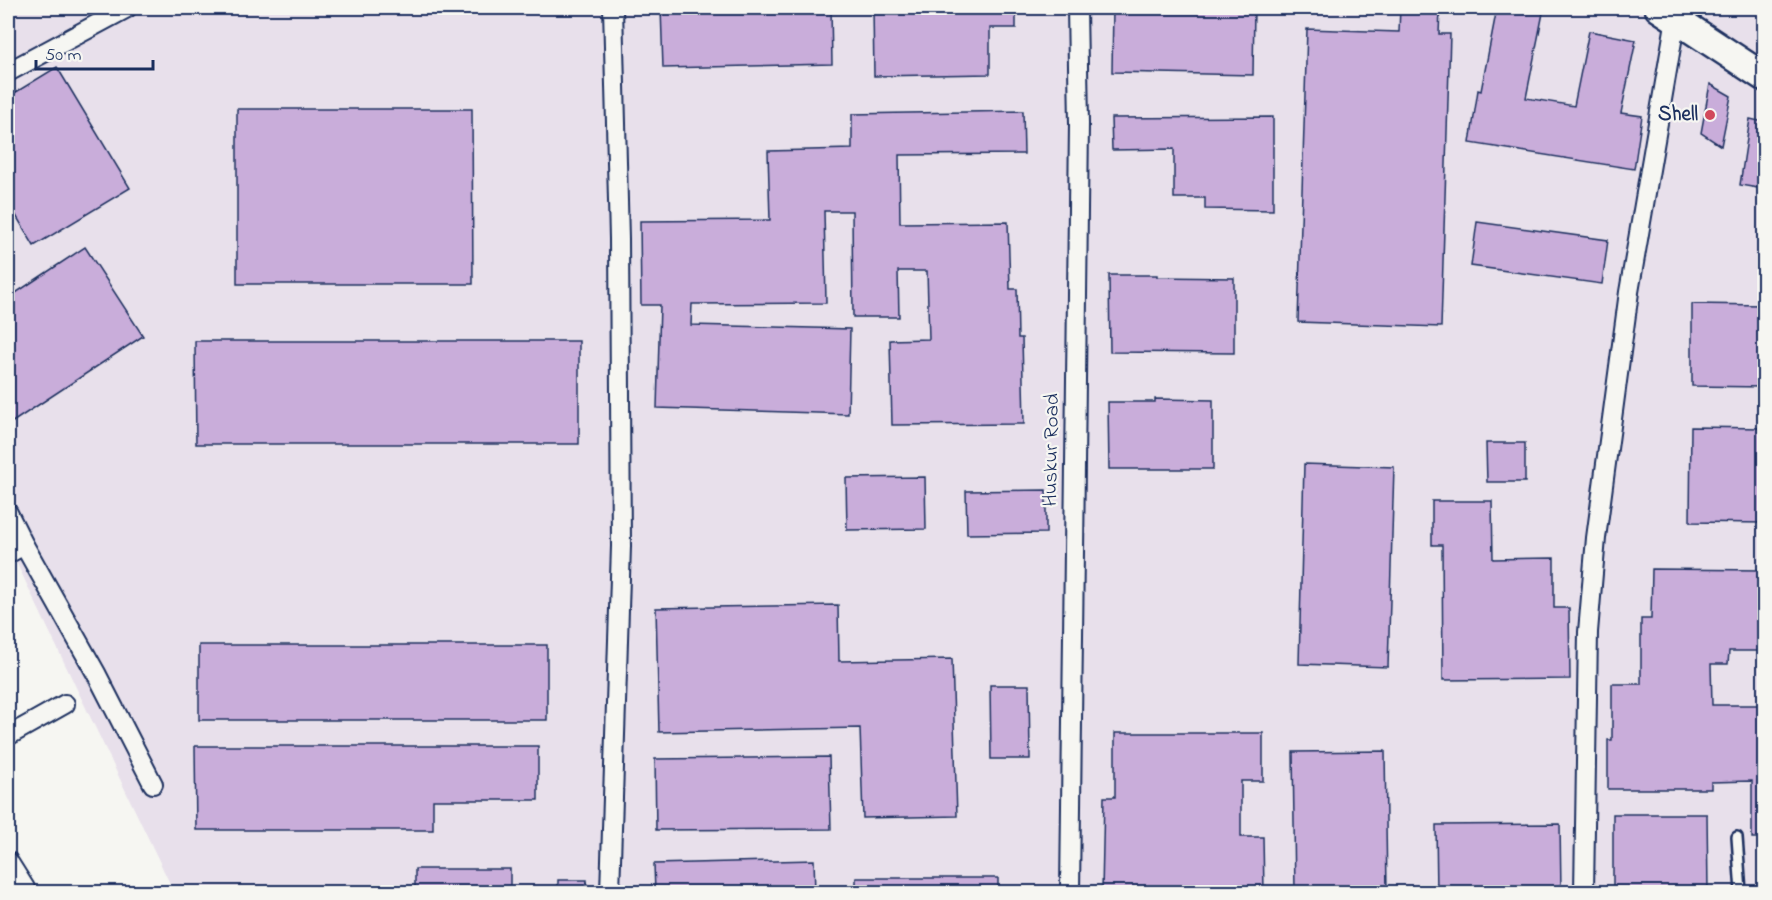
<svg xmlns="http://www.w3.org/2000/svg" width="1772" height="900" viewBox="0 0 1772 900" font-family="'Indie Flower',sans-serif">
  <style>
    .built { fill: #e8e0eb }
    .building { fill: #c9adda; stroke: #1b2f5e; stroke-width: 1.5 }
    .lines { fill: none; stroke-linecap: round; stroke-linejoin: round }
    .service-casing { stroke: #1b2f5e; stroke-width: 14 }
    .minor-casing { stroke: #1b2f5e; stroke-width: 22 }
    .secondary-casing { stroke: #1b2f5e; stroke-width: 32 }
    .service { stroke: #f6f6f2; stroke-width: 9 }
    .minor { stroke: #f6f6f2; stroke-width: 18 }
    .secondary { stroke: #f6f6f2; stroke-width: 27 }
    .poi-dot { fill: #d1495b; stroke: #f6f6f2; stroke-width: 2 }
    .labels { text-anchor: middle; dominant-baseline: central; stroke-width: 4.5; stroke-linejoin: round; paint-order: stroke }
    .poi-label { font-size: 21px; font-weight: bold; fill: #1b2f5e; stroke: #f6f6f2; text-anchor: end }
    .street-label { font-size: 21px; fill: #1b2f5e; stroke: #f6f6f2 }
  </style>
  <rect width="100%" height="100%" fill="#f6f6f2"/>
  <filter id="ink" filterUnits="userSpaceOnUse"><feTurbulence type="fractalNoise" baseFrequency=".0167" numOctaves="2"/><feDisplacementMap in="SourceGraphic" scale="12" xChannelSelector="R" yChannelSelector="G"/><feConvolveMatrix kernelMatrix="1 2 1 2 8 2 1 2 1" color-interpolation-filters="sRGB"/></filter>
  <g filter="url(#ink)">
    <!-- built -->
    <path class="built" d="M8,8H1764V892H174L8,545Z"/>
    <!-- building -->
    <g class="building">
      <path d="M661,8H831L832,64L663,68Z"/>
      <path d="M873,8H1016V28H990V74L874,76Z"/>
      <path d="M1113,8H1254L1253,75L1112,72Z"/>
      <path d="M1400,8H1440L1439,34H1450L1441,327L1298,322L1307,29L1399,32Z"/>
      <path d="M1497,8H1544L1526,98L1574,106L1589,31L1636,40L1621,113L1642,116L1634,169L1470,143L1478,90L1481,91Z"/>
      <path d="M57,67L130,188L34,246L8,202V97Z"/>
      <path d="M1710,84L1731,96L1721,146L1701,133Z"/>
      <path d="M237,109H472L473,284H237Z"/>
      <path d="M1023,111L1024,154L899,155L900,223L1008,222L1010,289H1017L1018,338H1022L1024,424L892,425L890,340L929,339L927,271H898L899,317H853L852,211H824L826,303L692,304L691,325L850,329L848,414L657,408L660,305H641L640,221L770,220L768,151L852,149V114Z"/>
      <path d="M1273,117V210L1205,209V198H1174V149L1112,150L1111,118Z"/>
      <path d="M1750,119L1764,122V189L1740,185Z"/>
      <path d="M1477,222L1608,240L1602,284L1471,266Z"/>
      <path d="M85,247L143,336L8,425V298Z"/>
      <path d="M1109,275H1157V277L1234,278V353L1110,352Z"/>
      <path d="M1692,304L1764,305V387L1692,386Z"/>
      <path d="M195,341H579V444H196Z"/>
      <path d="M1155,399L1213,400V469H1109L1108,402H1155Z"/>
      <path d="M1691,427L1764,428V523L1690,522Z"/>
      <path d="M1486,443H1525V482H1487Z"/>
      <path d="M1304,464L1394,467L1388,667L1299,664Z"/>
      <path d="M925,477L926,529L847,530L846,478Z"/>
      <path d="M1046,490V533L967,534L966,491Z"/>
      <path d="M1432,501H1492L1493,559L1554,558V608H1569L1570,679L1443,680L1442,545H1432Z"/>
      <path d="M1652,569L1764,570V651H1729L1728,664H1711L1712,705H1764V838H1752V781L1711,782V789H1608V740H1612V684H1641V619H1651Z"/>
      <path d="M838,605L839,661L952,659L957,816L863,818L860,728L659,732L656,608Z"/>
      <rect x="199" y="645" width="348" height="75"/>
      <path d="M990,685H1029L1030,759H991Z"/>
      <path d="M1115,733H1263V781H1241V837H1263L1264,892H1102L1104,797H1115Z"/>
      <path d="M195,746H538V800H433V830H196Z"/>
      <path d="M1385,751L1387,892H1295L1293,752Z"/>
      <path d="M829,757L831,829L656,830L655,759Z"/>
      <path d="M1613,814H1707L1708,892H1613Z"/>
      <path d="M1560,824L1561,892H1437L1436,825Z"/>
      <path d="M814,860L815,892H655L654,864Z"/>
      <rect x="415" y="869" width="95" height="23"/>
      <rect x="856" y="878" width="142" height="14"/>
      <path d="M558,880H587L586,892H558Z"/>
    </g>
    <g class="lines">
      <defs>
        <path id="service" d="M1737,837L1741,892"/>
        <g id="minor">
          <path d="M8,72L127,8"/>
          <path d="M8,513L24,545"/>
          <path d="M8,554L24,545L97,675L153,784"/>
          <path d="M8,736L65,704"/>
          <path d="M8,861L25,888"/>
          <path d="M610,892L621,546L619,239L613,8"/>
          <path d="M1070,892L1079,124L1077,8"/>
          <path d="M1584,892L1588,632L1596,538L1629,292L1676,18"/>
        </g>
        <path id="secondary" d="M1659,8L1764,77"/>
      </defs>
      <!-- service casing -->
      <use href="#service" class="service-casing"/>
      <!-- minor casing -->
      <use href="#minor" class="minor-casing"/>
      <!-- secondary casing -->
      <use href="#secondary" class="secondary-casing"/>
      <!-- service -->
      <use href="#service" class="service"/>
      <!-- minor -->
      <use href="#minor" class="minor"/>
      <!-- secondary -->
      <use href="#secondary" class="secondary"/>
    </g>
  </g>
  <!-- markers -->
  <circle class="poi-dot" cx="1710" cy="115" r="6"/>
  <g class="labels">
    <!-- poi labels -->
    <g class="poi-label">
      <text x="1698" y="115">Shell</text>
    </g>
    <!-- street labels -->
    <g class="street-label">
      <text transform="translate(1052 450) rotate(-89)">Huskur Road</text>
    </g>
  </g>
  <!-- margin -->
  <rect width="1772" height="900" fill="none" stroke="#f6f6f2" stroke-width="30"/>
  <rect x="15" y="15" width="1742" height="870" fill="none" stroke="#1b2f5e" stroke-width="2" filter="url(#ink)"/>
  <!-- scale -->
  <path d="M36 60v9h117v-9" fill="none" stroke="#1b2f5e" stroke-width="3"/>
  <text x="45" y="60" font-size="18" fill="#1b2f5e" stroke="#f6f6f2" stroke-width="4.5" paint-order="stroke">50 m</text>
</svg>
